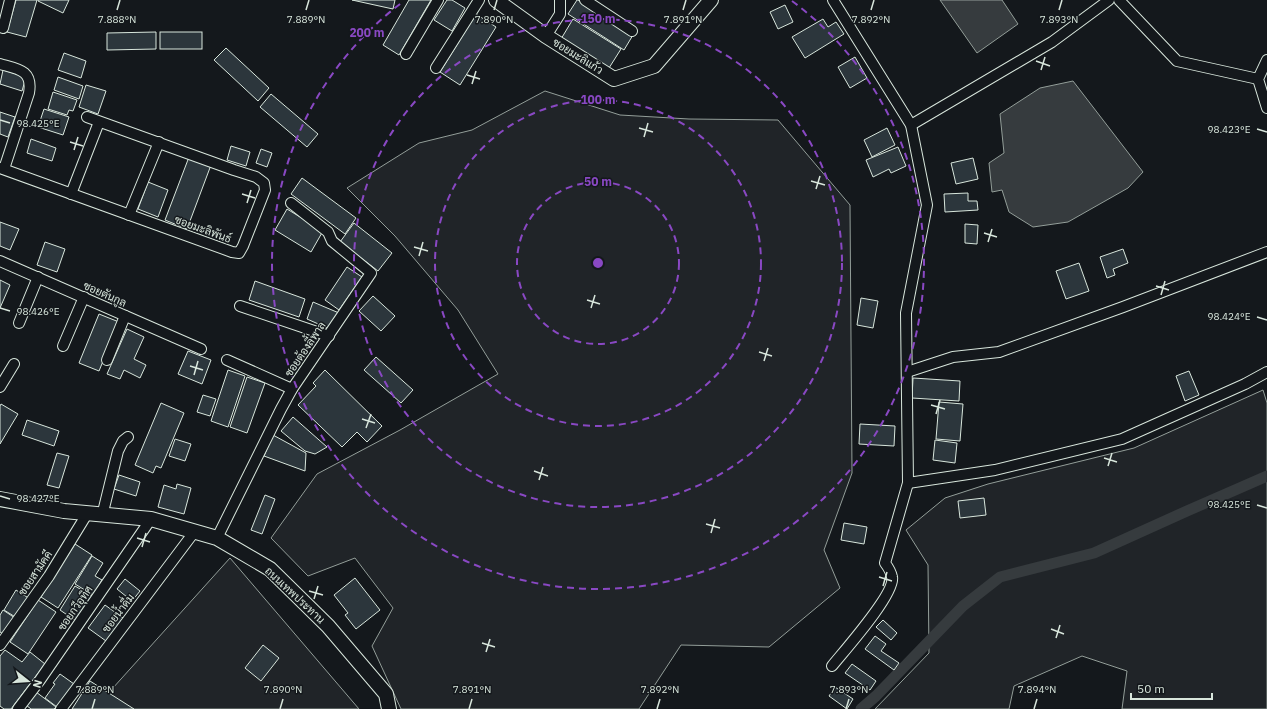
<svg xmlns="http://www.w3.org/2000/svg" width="1267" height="709" viewBox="0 0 1267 709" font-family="'IBM Plex Sans',Sarabun,sans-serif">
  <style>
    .green { fill: #202428; stroke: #939e99 }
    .water { fill: #363b3e; stroke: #939e99 }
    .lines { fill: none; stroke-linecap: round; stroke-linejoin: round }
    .canal { stroke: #363b3e; stroke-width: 11 }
    .building { fill: #2c363c; stroke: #d8e6dc }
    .street-casing { stroke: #d8e6dc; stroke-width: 12 }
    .secondary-casing { stroke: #d8e6dc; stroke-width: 16 }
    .street { stroke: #14181c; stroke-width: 10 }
    .secondary { stroke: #14181c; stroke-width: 14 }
    .ticks { fill: none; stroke: #d8e6dc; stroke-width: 1.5 }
    .ring { fill: none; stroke: #8948c3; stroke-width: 2; stroke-dasharray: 7 5 }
    .labels { text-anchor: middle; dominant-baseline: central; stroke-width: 3; stroke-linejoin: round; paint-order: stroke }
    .street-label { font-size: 11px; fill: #d8e6dc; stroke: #14181c }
    .ticks-label { font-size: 10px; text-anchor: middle; fill: #d8e6dc; stroke: #14181c; stroke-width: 3; stroke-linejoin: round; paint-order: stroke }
    .centre { fill: #8948c3; stroke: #14181c; stroke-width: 2 }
    .ring-label { font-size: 12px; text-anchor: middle; font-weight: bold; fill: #8948c3; stroke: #14181c; stroke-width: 3; stroke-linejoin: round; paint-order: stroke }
  </style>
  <rect width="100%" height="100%" fill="#14181c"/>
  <!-- green -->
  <g class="green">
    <path d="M545,91L620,115L689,119L778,120L850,205L852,473L824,550L840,588L769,647L681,645L639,709H401L372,646L393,608L355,558L308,576L271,538L317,474L400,430L498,374L458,310L395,236L347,188L419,143L472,130Z"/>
    <path d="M1263,390L1267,403V709H1122L1127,671L1082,656L1014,686L1009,709H875L929,653L928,565L906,530L945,498L988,484L1134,448Z"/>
    <path d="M230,558L359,709H94Z"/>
  </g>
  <!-- water -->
  <g class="water">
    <path d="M940,0H1002L1018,24L977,53Z"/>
    <path d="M1073,81L1143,172L1128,188L1068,222L1033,227L1009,212L1002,190L992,192L989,163L1004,153L1000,114L1040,88Z"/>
  </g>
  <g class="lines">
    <!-- canal -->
    <path class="canal" d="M861,709L876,696L963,606L1000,577L1094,553L1187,511L1267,476"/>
  </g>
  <!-- building -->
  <g class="building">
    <path d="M16,0H37L26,37L7,32Z"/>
    <path d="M38,0H69L63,13L38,1Z"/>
    <path d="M352,0H395L393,9Z"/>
    <path d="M409,0H431L399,55L383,45Z"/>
    <path d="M447,0H452L465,8L452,31L434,20Z"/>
    <path d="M577,0H578L633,35L624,50L568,14Z"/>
    <path d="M785,5L793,22L778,29L770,12Z"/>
    <path d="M476,14L496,27L460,85L440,72Z"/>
    <path d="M573,19L621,49L609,68L561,39Z"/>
    <path d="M823,19L828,27L836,22L844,34L805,58L792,37Z"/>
    <path d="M156,32V49L107,50V33Z"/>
    <rect x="160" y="32" width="42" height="17"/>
    <path d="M226,48L269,88L258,101L214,60Z"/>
    <path d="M64,53L86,61L81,78L58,70Z"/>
    <path d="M855,57L867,78L850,88L838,67Z"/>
    <path d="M3,70L26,77L22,91L0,84Z"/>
    <path d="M58,77L83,86L79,99L54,90Z"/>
    <path d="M86,85L106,91L98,114L79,107Z"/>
    <path d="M53,92L77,100L73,111L69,110L67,115L48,109Z"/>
    <path d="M271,94L318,134L307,147L260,107Z"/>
    <path d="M44,109L69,117L63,135L38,127Z"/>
    <path d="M0,112L15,117L8,137L0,134Z"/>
    <path d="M887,128L895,145L872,157L864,140Z"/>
    <path d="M31,139L56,148L52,161L27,153Z"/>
    <path d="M231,146L250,152L246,166L227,160Z"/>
    <path d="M898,147L906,166L891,173L889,169L873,177L866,160Z"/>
    <path d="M261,149L272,153L267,167L256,163Z"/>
    <path d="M189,157L211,165L187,229L165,220Z"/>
    <path d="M973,158L978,179L956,184L951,163Z"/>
    <path d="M302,178L356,218L345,234L291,194Z"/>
    <path d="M148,182L168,190L158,217L138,209Z"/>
    <path d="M968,193V201H977L978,210L945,212L944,194Z"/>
    <path d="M287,209L323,231L311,252L275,230Z"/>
    <path d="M0,222L19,229L10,250L0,246Z"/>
    <path d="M354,223L392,253L378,271L340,242Z"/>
    <path d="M965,224L978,225L977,244L965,243Z"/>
    <path d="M45,242L65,249L57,272L37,265Z"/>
    <path d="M1123,249L1128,263L1113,269L1115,275L1107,278L1100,257Z"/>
    <path d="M1079,263L1089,291L1066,299L1056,271Z"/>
    <path d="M347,267L362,277L339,310L325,300Z"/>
    <path d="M0,280L10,285L0,308Z"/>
    <path d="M255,281L305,299L299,317L249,300Z"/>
    <path d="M373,296L395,316L381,331L359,311Z"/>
    <path d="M861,298L878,301L873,328L857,325Z"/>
    <path d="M313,302L339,313L332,330L307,319Z"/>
    <path d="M99,314L119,322L99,371L79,363Z"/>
    <path d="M127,329L144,337L134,359L146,365L140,378L124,370L120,379L107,374Z"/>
    <path d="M188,351L211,360L202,384L178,374Z"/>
    <path d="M376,357L413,390L401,403L364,370Z"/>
    <path d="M228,370L245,376L228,427L211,421Z"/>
    <path d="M325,370L382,426L367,442L357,432L342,447L298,405L316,386L313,383Z"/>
    <path d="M1189,371L1199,395L1185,401L1176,376Z"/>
    <path d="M247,377L265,383L247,433L230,427Z"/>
    <path d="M913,378L960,381L959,401L912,398Z"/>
    <path d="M203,395L216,399L210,416L197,412Z"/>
    <path d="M939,402L963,404L960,441L936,439Z"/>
    <path d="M161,403L184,413L161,468L156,466L153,473L135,465Z"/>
    <path d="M1,404L18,414L0,444V406Z"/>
    <path d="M293,417L327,447L315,454L305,451L281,431Z"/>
    <path d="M27,420L59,431L54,446L22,435Z"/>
    <path d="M860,424L895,426L894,446L859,444Z"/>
    <path d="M273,435L306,453L305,471L264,456Z"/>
    <path d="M175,439L191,444L185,461L169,456Z"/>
    <path d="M935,440L957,443L955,463L933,460Z"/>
    <path d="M57,453L69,456L59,488L47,485Z"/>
    <path d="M119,475L140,482L136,496L114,489Z"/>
    <path d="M177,484L191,488L184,514L158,507L164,485L176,489Z"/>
    <path d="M265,495L275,499L262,534L251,530Z"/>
    <path d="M984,498L986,515L960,518L958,501Z"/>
    <path d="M844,523L867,527L864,544L841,540Z"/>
    <path d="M75,544L92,555L58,608L41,597Z"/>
    <path d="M92,556L103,563L95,576L102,580L93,595L75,584Z"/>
    <path d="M355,578L380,610L356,629L345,615L348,613L334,595Z"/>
    <path d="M125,579L140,591L132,601L117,589Z"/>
    <path d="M75,586L92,596L76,621L60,610Z"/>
    <path d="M16,590L30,599L17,618L4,610Z"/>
    <path d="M38,600L56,612L28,654L10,642Z"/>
    <path d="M105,605L123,618L106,641L88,628Z"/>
    <path d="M3,610L15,618L5,635L0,632V615Z"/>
    <path d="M883,620L897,633L891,640L876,627Z"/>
    <path d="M875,636L886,644L881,651L899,663L894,670L865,649Z"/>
    <path d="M263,645L279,658L261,681L245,668Z"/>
    <path d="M5,650L22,662L30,652L45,664L11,709H4L0,706V656Z"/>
    <path d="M852,664L876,681L870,690L845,673Z"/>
    <path d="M60,674L74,684L57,707L45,698L55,684L53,683Z"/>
    <path d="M90,681L134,709H72Z"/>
    <path d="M835,687L853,699L847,709L829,696Z"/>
    <path d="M36,692L56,707L54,709H31L26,705Z"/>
  </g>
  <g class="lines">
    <defs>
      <g id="street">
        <path d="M585,0L632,31"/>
        <path d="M1119,0L1177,61L1258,79"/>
        <path d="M3,28L10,0"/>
        <path d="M546,36L560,14V0"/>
        <path d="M406,54L438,0"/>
        <path d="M1267,60L1258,79L1267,108"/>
        <path d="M0,64C18,69 33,70 29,93L4,169"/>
        <path d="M436,68L479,0"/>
        <path d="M911,125L1052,42L1109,0"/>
        <path d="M0,168L232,252L239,253L243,246L265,190L264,183L256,177L234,170L87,117"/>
        <path d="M71,194L99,122"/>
        <path d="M129,215L159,142"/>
        <path d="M0,261L201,349"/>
        <path d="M240,306L329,336"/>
        <path d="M19,323L38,277"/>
        <path d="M63,346L84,297"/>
        <path d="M107,360L125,316"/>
        <path d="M227,360L292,389"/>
        <path d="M907,372L953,357L999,352L1123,307L1267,252"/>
        <path d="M0,387L14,364"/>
        <path d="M908,483L995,470L1122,439L1245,384L1267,372"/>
        <path d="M102,516L118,451L123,441L128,437"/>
        <path d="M217,538L281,409L292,389L371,273L332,241L328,232L291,203"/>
        <path d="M0,645L49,576L87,514"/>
        <path d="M832,666C844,651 896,593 892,577C891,572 888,567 885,563L908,483L906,313L927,205L911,125L833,0"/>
        <path d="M18,709L40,680L151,519"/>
        <path d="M61,709L195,531"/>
      </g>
      <g id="secondary">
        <path d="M496,0L546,36L614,79L654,66L711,0"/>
        <path d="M0,499L64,511L151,519L217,538L270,569L328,626L386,694L389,709"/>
      </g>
    </defs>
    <!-- street casing -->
    <use href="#street" class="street-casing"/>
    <!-- secondary casing -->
    <use href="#secondary" class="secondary-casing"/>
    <!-- street -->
    <use href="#street" class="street"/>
    <!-- secondary -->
    <use href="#secondary" class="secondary"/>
  </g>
  <!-- ticks -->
  <path class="ticks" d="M117,10L120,0M306,10L309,0M494,10L497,0M683,10L686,0M871,10L874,0M1059,10L1062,0M1036,61L1050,66M1041,70L1045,57M467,75L480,79M472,84L476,71M0,120L10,123M639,128L653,132M1257,129L1267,132M644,137L648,123M70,142L83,146M74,150L78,137M811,181L825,185M816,189L820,176M242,194L255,198M247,203L251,190M984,233L997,237M988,242L992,229M414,247L428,251M419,256L423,242M1156,286L1169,290M1161,295L1165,281M587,300L600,304M0,308L10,311M591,308L595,295M1257,317L1267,320M759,352L772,356M764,361L768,348M190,366L203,370M194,375L198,361M931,405L945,409M936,414L940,400M362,419L375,423M366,428L371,414M1104,458L1117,462M1108,466L1112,453M534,471L548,476M539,480L543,467M0,496L10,499M1257,505L1267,508M706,524L720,528M711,533L715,519M137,538L150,542M142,547L146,533M879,577L892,581M883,586L887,572M309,591L323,595M314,599L318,586M1051,629L1064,634M1056,638L1060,625M482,643L495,647M486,652L490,639M92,709L95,699M280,709L283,699M469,709L472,699M657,709L660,699M846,709L849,699M1034,709L1037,699"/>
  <!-- distance rings -->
  <g class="ring">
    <circle cx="598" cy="263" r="81"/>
    <circle cx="598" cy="263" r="163"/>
    <circle cx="598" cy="263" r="244"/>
    <path d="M792 1A326 326 0 1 1 404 1"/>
  </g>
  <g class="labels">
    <!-- street labels -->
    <g class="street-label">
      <text transform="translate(578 56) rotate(32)">ซอยมะลิแก้ว</text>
      <text transform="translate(203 229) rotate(20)">ซอยมะลิพันธ์</text>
      <text transform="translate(105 294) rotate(24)">ซอยตันกูล</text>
      <text transform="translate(305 349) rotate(-56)">ซอยต้องลี้พาล</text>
      <text transform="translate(35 573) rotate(-56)">ซอยสามัคคี</text>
      <text transform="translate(295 595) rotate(43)">ถนนเทพประทาน</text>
      <text transform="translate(75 608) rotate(-55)">ซอยกวีอุทิศ</text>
      <text transform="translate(118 613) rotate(-53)">ซอยน้ำดื่ม</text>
    </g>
  </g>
  <g class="ticks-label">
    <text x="117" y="23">7.888°N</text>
    <text x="306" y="23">7.889°N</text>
    <text x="494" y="23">7.890°N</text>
    <text x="683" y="23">7.891°N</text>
    <text x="871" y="23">7.892°N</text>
    <text x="1059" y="23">7.893°N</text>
    <text x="38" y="127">98.425°E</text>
    <text x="1229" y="133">98.423°E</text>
    <text x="38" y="315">98.426°E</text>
    <text x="1229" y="320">98.424°E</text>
    <text x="38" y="502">98.427°E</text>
    <text x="1229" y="508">98.425°E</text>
    <text x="95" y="693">7.889°N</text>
    <text x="283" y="693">7.890°N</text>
    <text x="472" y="693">7.891°N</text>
    <text x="660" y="693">7.892°N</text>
    <text x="849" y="693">7.893°N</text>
    <text x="1037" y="693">7.894°N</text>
  </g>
  <circle cx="598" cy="263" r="6" class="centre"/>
  <g class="ring-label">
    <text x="598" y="23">150 m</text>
    <text x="367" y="37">200 m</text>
    <text x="598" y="104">100 m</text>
    <text x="598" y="186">50 m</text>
  </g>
  <!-- north arrow -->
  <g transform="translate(28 681) rotate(107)" stroke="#14181c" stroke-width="3" paint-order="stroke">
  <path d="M0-3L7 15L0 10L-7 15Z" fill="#d8e6dc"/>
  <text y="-6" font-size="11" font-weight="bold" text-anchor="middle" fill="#d8e6dc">N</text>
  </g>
  <!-- scale -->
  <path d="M1131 693v6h81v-6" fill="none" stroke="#d8e6dc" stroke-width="2"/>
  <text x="1137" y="693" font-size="12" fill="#d8e6dc" stroke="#14181c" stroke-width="3" paint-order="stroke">50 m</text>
</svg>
